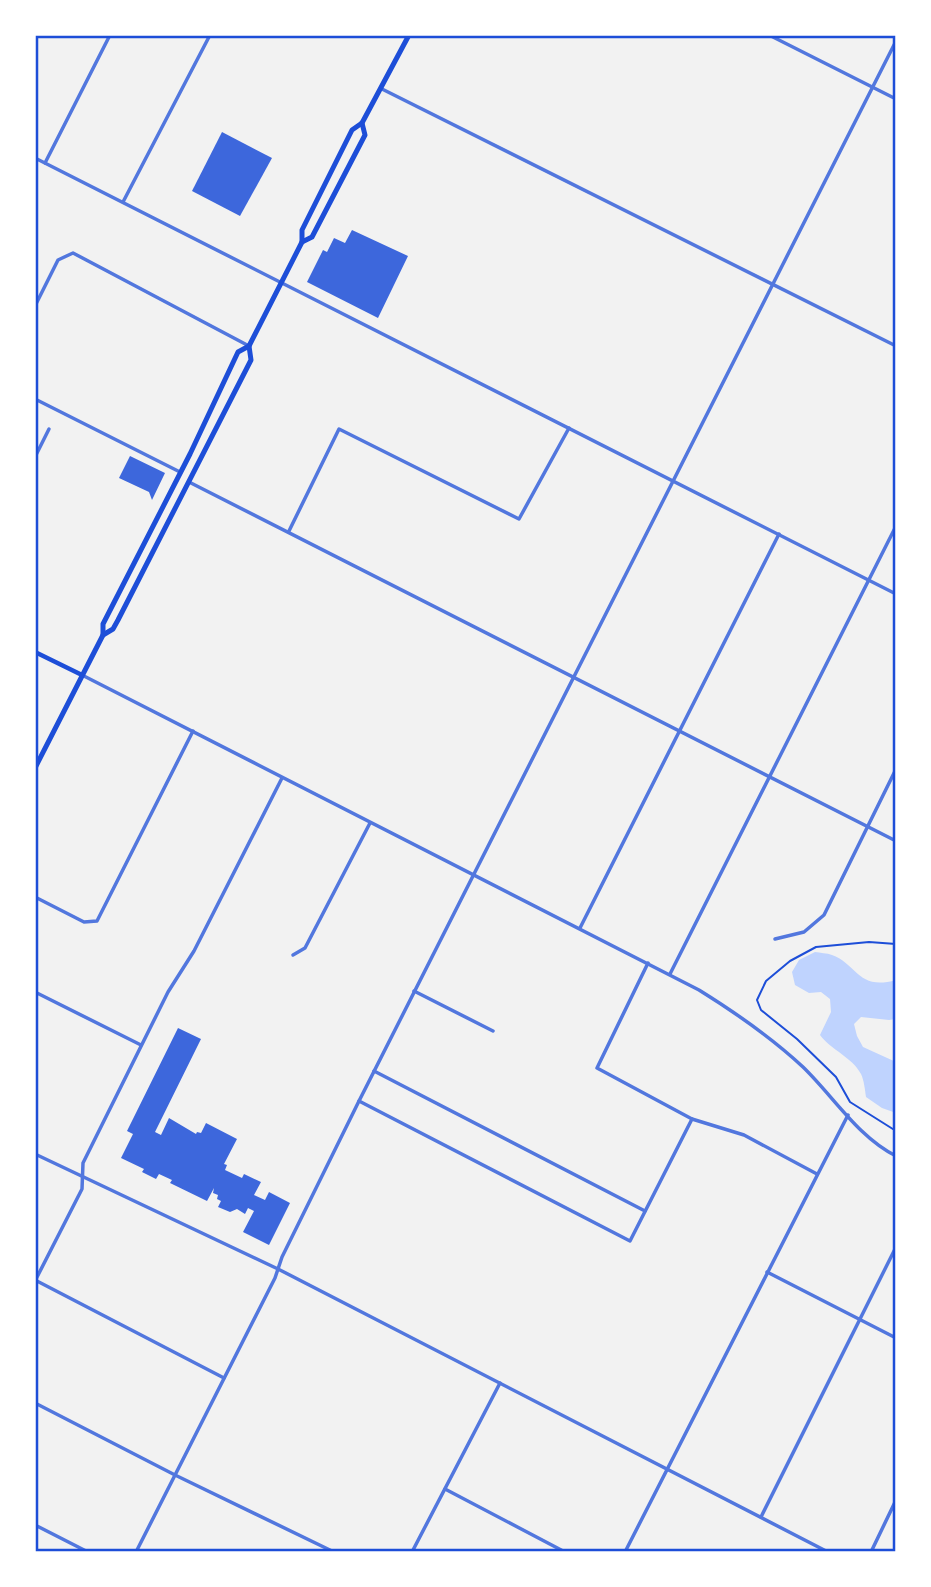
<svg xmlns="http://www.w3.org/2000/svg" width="931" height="1587" viewBox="0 0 931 1587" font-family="'Sofia Sans Condensed',sans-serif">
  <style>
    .water { fill: #bfd3fe }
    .building { fill: #3d67dc }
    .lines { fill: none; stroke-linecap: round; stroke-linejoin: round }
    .path { stroke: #1d4ed8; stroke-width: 2 }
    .minor { stroke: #5277de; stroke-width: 3.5 }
    .tertiary { stroke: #5277de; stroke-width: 3.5 }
    .secondary { stroke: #1d4ed8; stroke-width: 4.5 }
    .primary { stroke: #1d4ed8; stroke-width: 5 }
    .neatline { fill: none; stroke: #1d4ed8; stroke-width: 2.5 }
  </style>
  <rect width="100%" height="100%" fill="#f2f2f2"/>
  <!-- water -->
  <path class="water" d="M815,952C820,953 827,953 832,955C857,964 858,991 896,980V1019L889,1020L861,1017L854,1024L857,1036L863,1047L896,1062V1113L882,1108L866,1097C865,1090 864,1080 861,1074C852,1057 831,1050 820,1035L831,1012L830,999L821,992L809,993L795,985L792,972L799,960Z"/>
  <!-- building -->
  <g class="building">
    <path d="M222,132L272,158L240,216L192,191Z"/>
    <path d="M352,230L408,256L378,318L307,282L323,250L327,252L334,238L345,243Z"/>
    <path d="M130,456L165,473L152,500L149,492L119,478Z"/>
    <path d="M178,1028L201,1039L155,1132L161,1135L169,1118L196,1134L197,1132L201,1133L206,1123L237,1139L224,1164L227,1165L225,1170L242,1178L244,1174L261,1182L254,1195L265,1200L269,1192L290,1203L269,1245L243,1232L254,1211L248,1208L245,1214L237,1209L230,1212L218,1207L221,1201L217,1199L218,1195L213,1193L214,1188L207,1201L170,1183L172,1180L159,1174L156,1179L142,1172L144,1169L121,1158L133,1134L127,1131Z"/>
  </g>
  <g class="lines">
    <!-- path -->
    <path class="path" d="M896,944L869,942L816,947L790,961L766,981L757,1000L761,1010L797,1039L836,1077L850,1102L896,1131"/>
    <!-- minor -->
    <g class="minor">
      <path d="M382,89L896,346"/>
      <path d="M45,163L110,35"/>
      <path d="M123,202L210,35"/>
      <path d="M35,306L58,260L73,253L249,346"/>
      <path d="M35,399L180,472"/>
      <path d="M35,457L49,429"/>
      <path d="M189,482L896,841"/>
      <path d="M289,531L339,429L519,519L569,428"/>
      <path d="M35,897L84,922L97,921L193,731"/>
      <path d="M580,928L779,534"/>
      <path d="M775,939L804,932L824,915L896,769"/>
      <path d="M293,955L305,948L370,823"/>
      <path d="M648,963L597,1068L692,1119L744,1135L817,1174"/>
      <path d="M670,974L896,526"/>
      <path d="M414,991L493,1031"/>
      <path d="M35,992L141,1045"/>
      <path d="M374,1071L645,1211"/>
      <path d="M359,1101L630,1241L692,1119"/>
      <path d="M767,1272L896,1338"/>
      <path d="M35,1280L224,1378"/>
      <path d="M35,1281L82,1189L83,1163L168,992L194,951L282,778"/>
      <path d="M35,1403L175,1475L334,1552"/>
      <path d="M445,1489L565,1552"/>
      <path d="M761,1517L896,1247"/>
      <path d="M35,1525L88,1552"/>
      <path d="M412,1552L500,1383"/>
      <path d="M625,1552L848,1115"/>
      <path d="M871,1552L896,1500"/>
    </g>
    <!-- tertiary -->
    <g class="tertiary">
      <path d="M769,35L896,99"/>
      <path d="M35,158L896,594"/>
      <path d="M82,675L699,990C736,1013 771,1037 803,1067C833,1096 858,1137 896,1156"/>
      <path d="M35,1154L278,1269L828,1552"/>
      <path d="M136,1552L275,1278L282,1257L359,1101L896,41"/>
    </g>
    <!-- secondary -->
    <path class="secondary" d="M35,652L82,675"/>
    <!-- primary -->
    <g class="primary">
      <path d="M302,242L312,237L365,135L362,123"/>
      <path d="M103,635L113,629L118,620L251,360L249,346L302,242V230L352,130L362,123L409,35"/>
      <path d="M35,768L103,635V624L190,454L238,352L249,346"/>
    </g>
  </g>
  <!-- border -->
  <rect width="931" height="1587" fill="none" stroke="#ffffff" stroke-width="74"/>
  <rect x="37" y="37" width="857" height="1513" class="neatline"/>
</svg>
